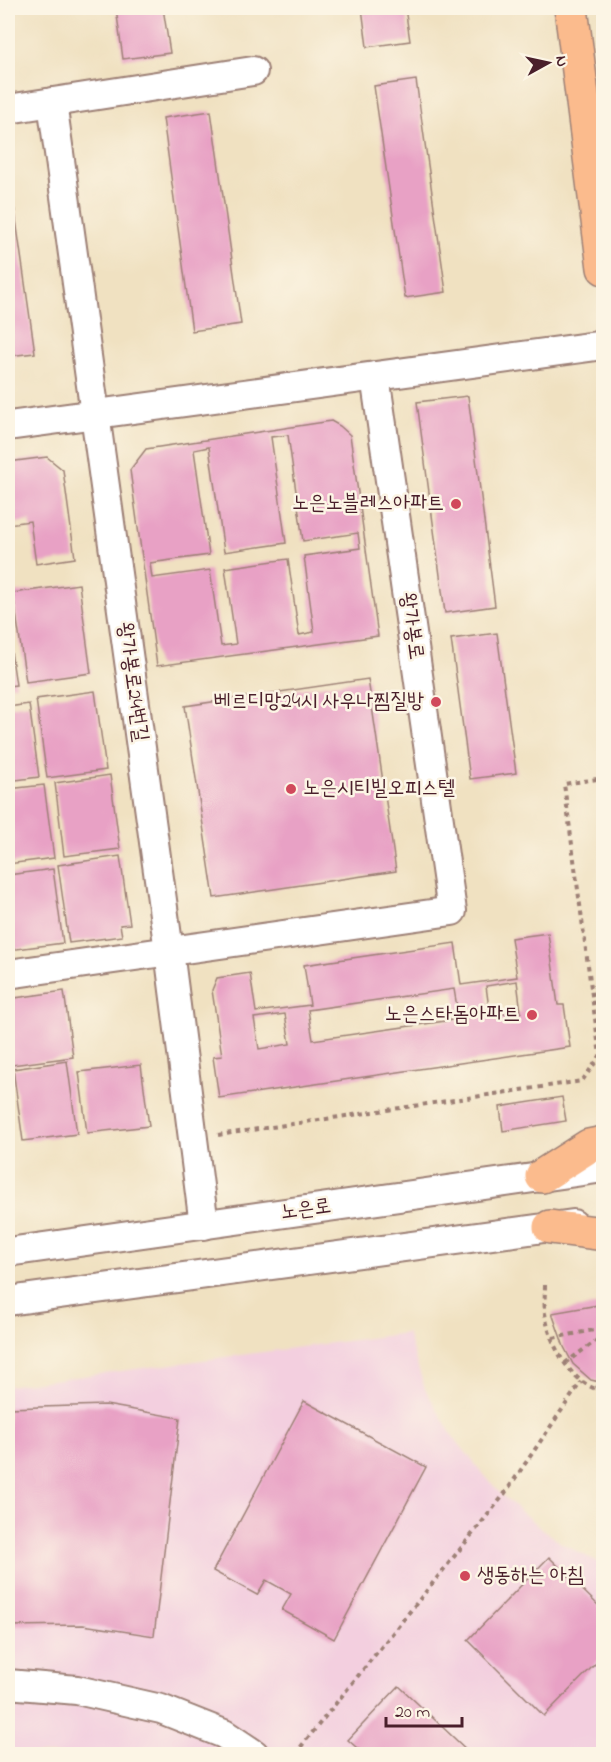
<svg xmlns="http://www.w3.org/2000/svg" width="611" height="1762" viewBox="0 0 611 1762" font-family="'Indie Flower','Poor Story',sans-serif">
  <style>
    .built { fill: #f3cfdf }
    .building { fill: #e8a1c5; fill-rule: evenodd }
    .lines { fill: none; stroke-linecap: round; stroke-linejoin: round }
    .minor-casing { stroke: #9d8076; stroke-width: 32 }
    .major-casing { stroke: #9d8076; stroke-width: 36 }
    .path { stroke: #9d8076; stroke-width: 4; stroke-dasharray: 4.5 4.5; stroke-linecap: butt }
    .minor { stroke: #fff; stroke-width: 28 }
    .major { stroke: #fbbb8d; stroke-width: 33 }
    .poi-dot { fill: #d1495b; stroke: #fcf5e5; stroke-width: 2 }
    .labels { text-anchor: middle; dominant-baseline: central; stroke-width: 5; stroke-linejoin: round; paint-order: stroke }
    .poi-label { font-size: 21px; fill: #4a1f2b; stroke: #fcf5e5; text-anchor: end }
    .street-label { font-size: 21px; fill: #4a1f2b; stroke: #fcf5e5 }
  </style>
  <rect width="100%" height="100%" fill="#fcf5e5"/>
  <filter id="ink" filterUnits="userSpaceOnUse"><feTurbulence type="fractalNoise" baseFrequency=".0167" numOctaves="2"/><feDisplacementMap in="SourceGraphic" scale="12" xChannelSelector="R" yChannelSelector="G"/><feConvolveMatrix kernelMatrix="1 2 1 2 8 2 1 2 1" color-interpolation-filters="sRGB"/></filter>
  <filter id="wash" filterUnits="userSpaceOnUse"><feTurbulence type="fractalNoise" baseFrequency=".008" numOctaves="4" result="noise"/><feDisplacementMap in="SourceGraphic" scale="24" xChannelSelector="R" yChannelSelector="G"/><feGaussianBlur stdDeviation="1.35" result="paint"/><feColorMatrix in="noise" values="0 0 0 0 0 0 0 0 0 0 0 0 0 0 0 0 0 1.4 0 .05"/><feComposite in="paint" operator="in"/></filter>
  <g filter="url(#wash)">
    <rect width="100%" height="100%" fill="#f0e1c1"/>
    <!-- built -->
    <path class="built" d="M407,1333L425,1389L452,1435L479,1469L503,1496L532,1521L561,1543L603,1565V1754H8V1386Z"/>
    <g id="blocks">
      <!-- building -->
      <g class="building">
        <path d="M116,8H163L170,53L123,59Z"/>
        <path d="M362,8H405L410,41L367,47Z"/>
        <path d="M416,80L446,292L405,298L374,86Z"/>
        <path d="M211,111L241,324L192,331L163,118Z"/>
        <path d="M8,164L35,353L8,356Z"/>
        <path d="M468,396L495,606L445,613L417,402Z"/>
        <path d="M331,421L340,426L350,435L378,636L157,666L130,470L146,449ZM288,435L303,541L358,533L360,548L304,556L314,632L299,635L288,559L225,568L236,644L221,646L210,570L152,578L150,563L209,555L194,450L209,447L224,552L286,543L271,437Z"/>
        <path d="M47,457L63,470L75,558L36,564L30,521L8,524V462Z"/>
        <path d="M79,584L91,673L26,682L13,593Z"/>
        <path d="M8,631L16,685L8,686Z"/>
        <path d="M497,633L516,773L470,779L451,639Z"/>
        <path d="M368,679L396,871L214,898L185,706Z"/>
        <path d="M95,691L106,770L47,778L36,699Z"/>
        <path d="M29,704L39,777L8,781V707Z"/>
        <path d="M110,775L120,849L64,856L55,783Z"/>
        <path d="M44,785L54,858L8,864V789Z"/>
        <path d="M120,856L130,924L120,925L122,936L69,943L58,865Z"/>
        <path d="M53,869L63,943L9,950L8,948V875Z"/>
        <path d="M548,933L558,1005H564L570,1047L219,1098L213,1057L222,1056L212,990L217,978L250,973L256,1012L310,1005L304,965L455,943L461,985L517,977L511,938ZM517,981L521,1012L490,1016L486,986ZM454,989L459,1019L313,1040L308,1010ZM285,1014L290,1044L259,1049L254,1018Z"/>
        <path d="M64,991L73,1057L12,1065L8,1031V999Z"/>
        <path d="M67,1061L77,1134L23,1141L13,1069Z"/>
        <path d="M141,1065L149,1126L87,1133L79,1072Z"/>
        <path d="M562,1097L566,1121L503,1131L500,1107Z"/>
        <path d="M604,1304V1383L591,1380L573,1364L564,1347L552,1313Z"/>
        <path d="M304,1401L426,1467L334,1639L282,1610L291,1594L266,1580L257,1595L213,1571Z"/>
        <path d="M106,1405L180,1418L154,1636L83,1625L8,1626V1408Z"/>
        <path d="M549,1557L604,1611V1655L544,1716L468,1640Z"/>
        <path d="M399,1686L471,1754H364L348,1740Z"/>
      </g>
    </g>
  </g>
  <g filter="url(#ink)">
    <use href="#blocks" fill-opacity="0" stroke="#9d8076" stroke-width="1.5"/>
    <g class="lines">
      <defs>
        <g id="minor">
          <path d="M52,102L169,951L204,1225"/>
          <path d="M8,109L253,71"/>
          <path d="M8,426L604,345"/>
          <path d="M8,974L452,911L375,376"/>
          <path d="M8,1252L604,1168"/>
          <path d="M8,1301L573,1224"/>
          <path d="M8,1684L77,1690L161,1709L224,1734L254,1754"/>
        </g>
        <g id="major">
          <path d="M571,8L604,268"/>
          <path d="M542,1176L589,1146L604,1143"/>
          <path d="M550,1227L604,1234"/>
        </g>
      </defs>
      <!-- minor casing -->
      <use href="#minor" class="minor-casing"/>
      <!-- major casing -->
      <use href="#major" class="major-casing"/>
      <!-- path -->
      <g class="path">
        <path d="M218,1135L582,1081L600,1056L564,784L604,778"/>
        <path d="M545,1285C545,1294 544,1304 545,1313C549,1343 571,1386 604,1391"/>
        <path d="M553,1338L604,1328"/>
        <path d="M565,1363L604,1335"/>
        <path d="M597,1390L604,1367"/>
        <path d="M295,1754L503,1496L581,1382"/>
      </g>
      <!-- minor -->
      <use href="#minor" class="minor"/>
      <!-- major -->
      <use href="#major" class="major"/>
    </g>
  </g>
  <!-- markers -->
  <g class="poi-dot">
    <circle cx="456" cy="504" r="6"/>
    <circle cx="436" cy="702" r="6"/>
    <circle cx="291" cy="789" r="6"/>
    <circle cx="532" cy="1015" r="6"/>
    <circle cx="465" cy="1576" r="6"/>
  </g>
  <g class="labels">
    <!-- poi labels -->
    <g class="poi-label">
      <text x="444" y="504">노은노블레스아파트</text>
      <text x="424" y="702">베르디망24시 사우나찜질방</text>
      <text x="303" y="789" text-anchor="start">노은시티빌오피스텔</text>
      <text x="520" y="1015">노은스타돔아파트</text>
      <text x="477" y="1576" text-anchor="start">생동하는 아침</text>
    </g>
    <!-- street labels -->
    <g class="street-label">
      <text transform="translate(411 626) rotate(82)">왕가봉로</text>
      <text transform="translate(132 682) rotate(82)">왕가봉로24번길</text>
      <text transform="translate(306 1210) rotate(-8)">노은로</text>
    </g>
  </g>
  <!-- margin -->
  <rect width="611" height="1762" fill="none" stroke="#fcf5e5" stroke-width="30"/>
  <!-- north arrow -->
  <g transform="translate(548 63) rotate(82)" stroke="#fcf5e5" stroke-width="4.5" paint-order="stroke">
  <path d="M0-4.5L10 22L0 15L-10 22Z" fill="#4a1f2b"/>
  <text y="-9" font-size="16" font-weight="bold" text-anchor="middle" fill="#4a1f2b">N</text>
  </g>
  <!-- scale -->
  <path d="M386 1717v9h76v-9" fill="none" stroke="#4a1f2b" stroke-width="3"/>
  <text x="395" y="1717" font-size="18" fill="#4a1f2b" stroke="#fcf5e5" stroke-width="4.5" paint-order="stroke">20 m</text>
</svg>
